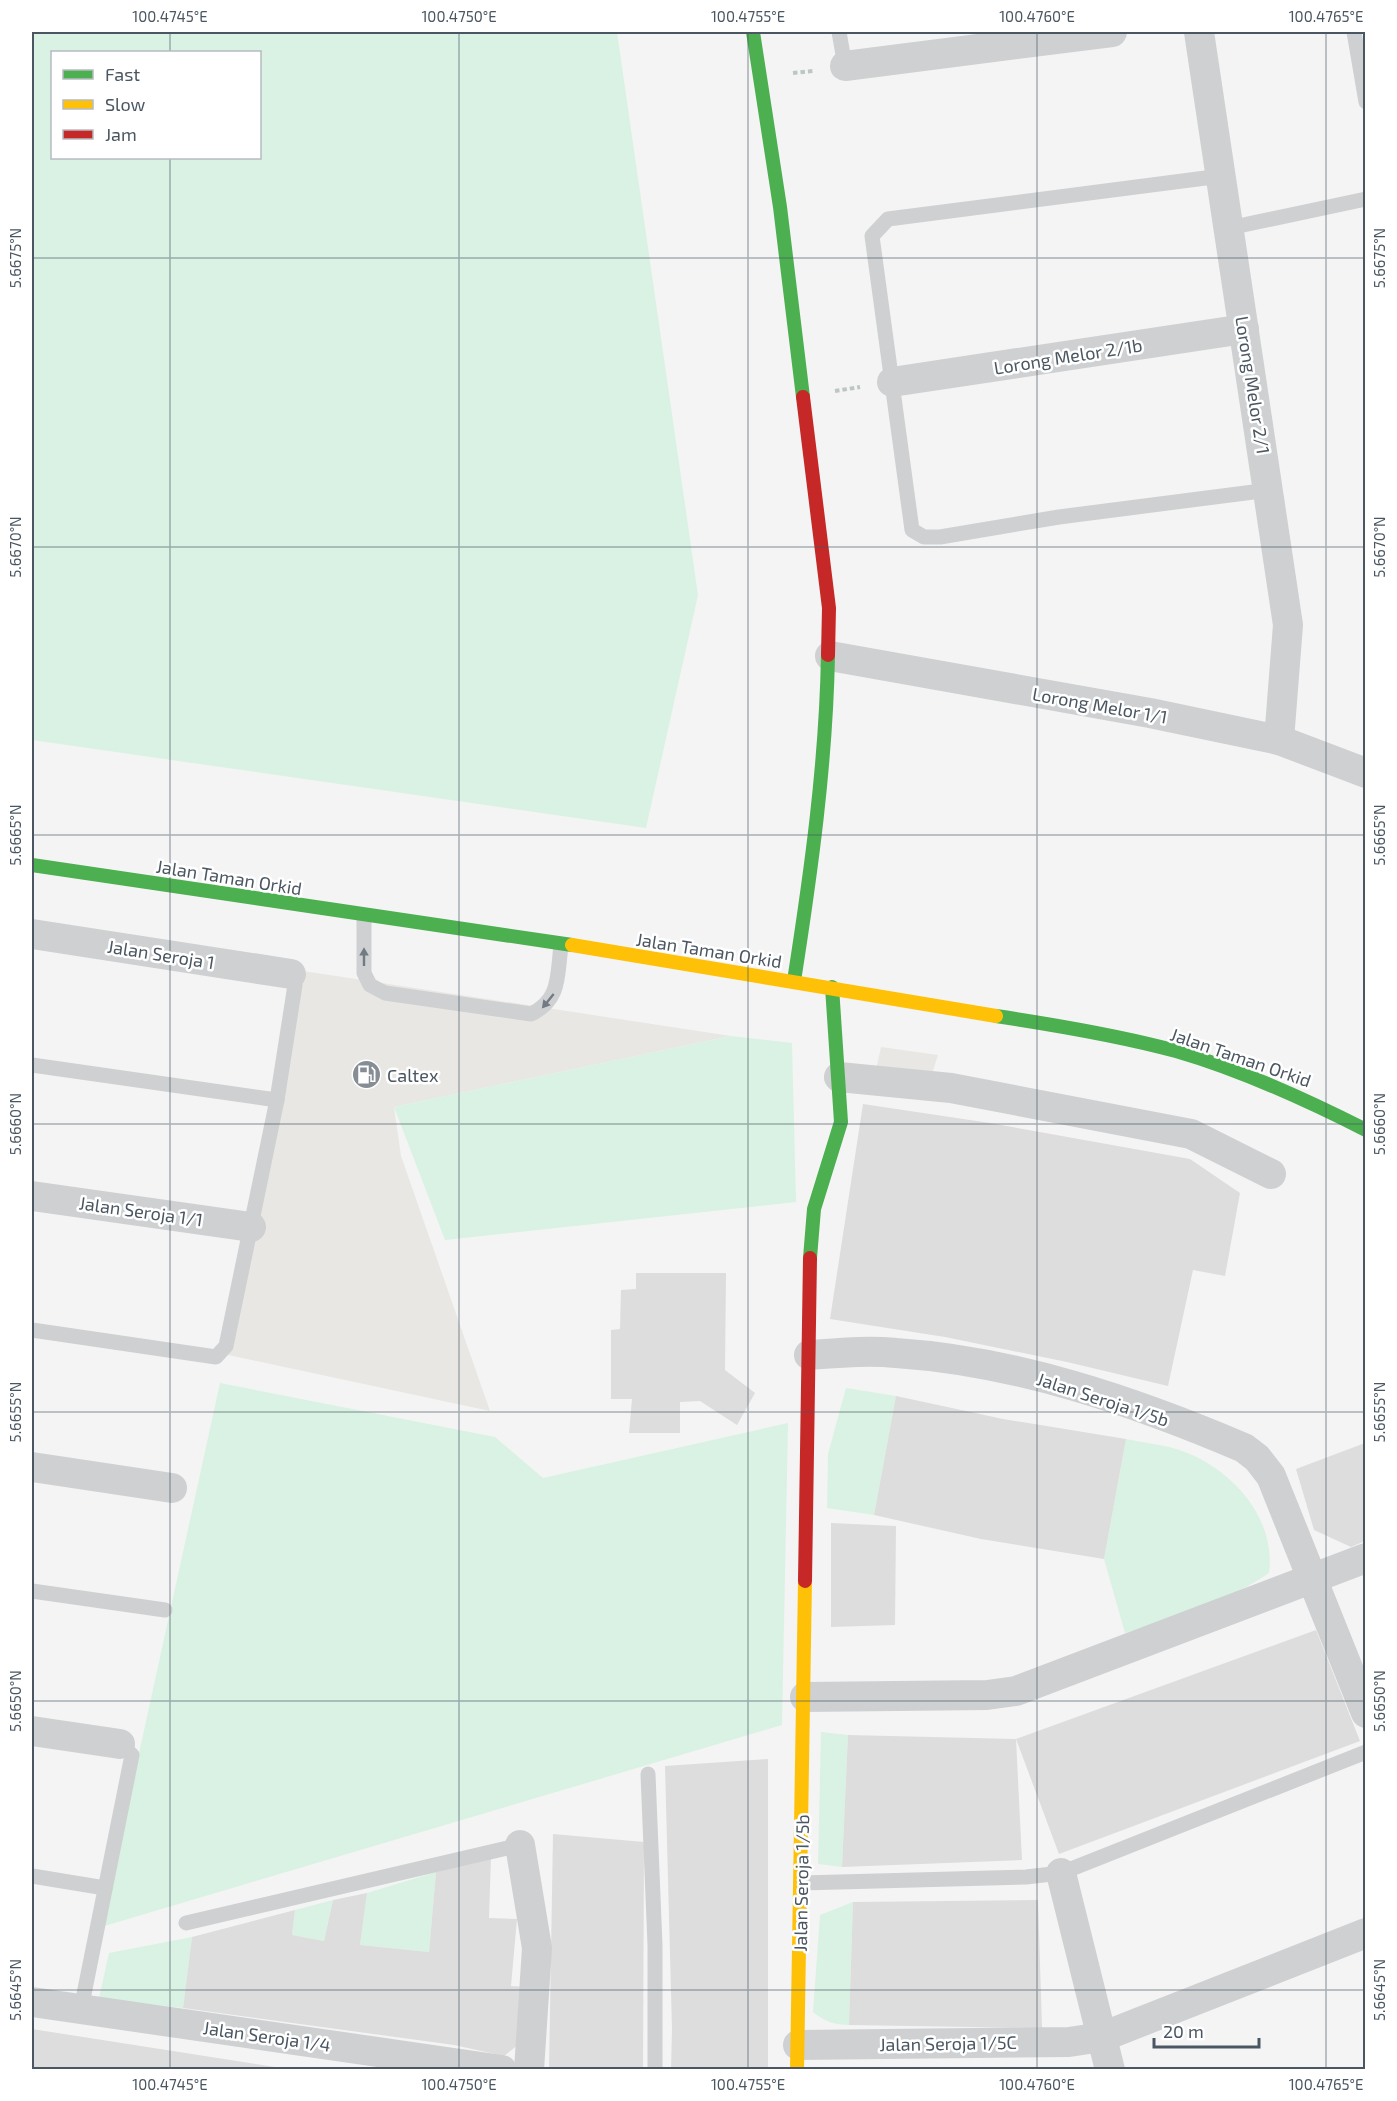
<svg xmlns="http://www.w3.org/2000/svg" width="1397" height="2101" viewBox="0 0 1397 2101" font-family="'Exo 2',sans-serif">
  <style>
    .commercial { fill: #e8e7e3 }
    .green { fill: #d9f2e3; fill-rule: evenodd }
    .building { fill: #ddddde }
    .lines { fill: none; stroke-linecap: round; stroke-linejoin: round }
    .path { stroke: #bcc7c4; stroke-width: 4; stroke-dasharray: 4.5 3; stroke-linecap: butt }
    .lane { stroke: #ced0d2; stroke-width: 15 }
    .street { stroke: #ced0d2; stroke-width: 30 }
    .fast { stroke: #4caf50; stroke-width: 14 }
    .slow { stroke: #ffc107; stroke-width: 14 }
    .jam { stroke: #c62828; stroke-width: 14 }
    .oneway { fill: #727b83 }
    .ticks { fill: none; stroke: #4a5661; stroke-width: 1.5; stroke-opacity: 0.45 }
    .labels { text-anchor: middle; dominant-baseline: central; stroke-width: 5; stroke-linejoin: round; paint-order: stroke }
    .street-label { font-size: 18px; fill: #4a5661; stroke: #fff }
    .poi-label { font-size: 18px; fill: #4a5661; stroke: #fff; text-anchor: start }
    .neatline { fill: none; stroke: #4a5661; stroke-width: 2 }
    .ticks-label { font-size: 15px; text-anchor: middle; fill: #4a5661 }
  </style>
  <rect width="100%" height="100%" fill="#f4f4f4"/>
  <!-- commercial -->
  <g class="commercial">
    <path d="M290,969L731,1036L394,1107L401,1156L490,1411L228,1355L271,1138Z"/>
    <path d="M881,1047L938,1055L931,1077L876,1070Z"/>
  </g>
  <!-- green -->
  <g class="green">
    <path d="M32,32H617L698,595L646,828L32,740ZM260,52V158H52V52Z"/>
    <path d="M731,1036L792,1043L796,1202L445,1240L394,1107Z"/>
    <path d="M220,1383L495,1437L543,1478L788,1423L782,1725L101,1927Z"/>
    <path d="M846,1388L896,1396L874,1515L827,1508L828,1454Z"/>
    <path d="M1126,1439C1145,1443 1167,1445 1185,1452C1234,1471 1276,1519 1269,1573C1227,1602 1174,1619 1125,1633L1104,1559Z"/>
    <path d="M821,1732L848,1735L842,1867L818,1864Z"/>
    <path d="M436,1872L429,1952L360,1945L367,1893Z"/>
    <path d="M333,1900L324,1941L292,1935L295,1910Z"/>
    <path d="M853,1902L849,2025C834,2025 824,2021 813,2012L820,1915Z"/>
    <path d="M192,1937L183,2008L99,1998L109,1953Z"/>
  </g>
  <!-- building -->
  <g class="building">
    <path d="M863,1104L990,1123L1190,1159L1240,1193L1225,1276L1193,1270L1168,1386L1067,1362L945,1337L830,1319Z"/>
    <path d="M636,1273H726L725,1370L755,1393L737,1425L700,1401L680,1402V1433H629L632,1399H611V1330L620,1329L621,1290L636,1289Z"/>
    <path d="M896,1396L1003,1419L1126,1439L1104,1559L981,1539L874,1515Z"/>
    <path d="M1365,1443V1541L1351,1547L1314,1530L1296,1469Z"/>
    <path d="M831,1523L896,1526L895,1625L831,1627Z"/>
    <path d="M1316,1630L1360,1741L1059,1854L1016,1739Z"/>
    <path d="M848,1735L1016,1739L1022,1860L842,1867Z"/>
    <path d="M768,1759V2070H671L672,2029L665,1766Z"/>
    <path d="M553,1834L644,1842L643,2070H549Z"/>
    <path d="M491,1857L489,1918L517,1919L511,1986L527,1987L523,2041L504,2056L454,2045L183,2008L192,1937L295,1910L292,1935L324,1941L333,1900L367,1893L360,1945L429,1952L436,1872Z"/>
    <path d="M1038,1900L1042,2028L849,2025L853,1902Z"/>
    <path d="M32,2029L281,2068V2070H32Z"/>
  </g>
  <g class="lines">
    <!-- path -->
    <g class="path">
      <path d="M793,73L813,71"/>
      <path d="M835,391L860,387"/>
    </g>
    <!-- lane -->
    <g class="lane">
      <path d="M839,32L845,66"/>
      <path d="M1354,32L1366,102"/>
      <path d="M1221,176L888,219L872,236L912,530L924,537H940L1059,517L1269,490"/>
      <path d="M1229,228L1366,199"/>
      <path d="M364,916V973L370,985L385,993L531,1014C561,1000 557,975 561,946"/>
      <path d="M32,1065L277,1100"/>
      <path d="M32,1330L216,1357L226,1346L277,1100L295,985L291,974"/>
      <path d="M32,1591L165,1610"/>
      <path d="M648,1774L655,1945V2070"/>
      <path d="M32,1876L105,1888"/>
      <path d="M801,1883L1026,1877L1061,1873L1366,1752"/>
      <path d="M186,1923L520,1845"/>
      <path d="M81,2009L132,1755L120,1744"/>
    </g>
    <!-- street -->
    <g class="street">
      <path d="M1199,32L1288,625L1279,740"/>
      <path d="M845,66L1112,32"/>
      <path d="M892,382L1244,329"/>
      <path d="M830,656L1150,713L1279,740L1366,773"/>
      <path d="M32,934L291,974"/>
      <path d="M839,1077L951,1088L1191,1134L1271,1174"/>
      <path d="M32,1196L251,1227"/>
      <path d="M809,1355C838,1353 867,1350 896,1353C1016,1361 1134,1401 1244,1448L1257,1458L1271,1476L1366,1713"/>
      <path d="M32,1467L172,1488"/>
      <path d="M805,1697L987,1695L1016,1691L1366,1558"/>
      <path d="M32,1731L120,1744"/>
      <path d="M520,1845L537,1948L529,2070"/>
      <path d="M1061,1873L1110,2070"/>
      <path d="M32,2002L502,2070"/>
      <path d="M798,2045L1069,2042L1102,2037L1366,1933"/>
    </g>
    <!-- fast -->
    <g class="fast">
      <path d="M753,32L780,207L803,397"/>
      <path d="M32,865L572,945"/>
      <path d="M794,981C811,872 826,765 828,655"/>
      <path d="M996,1016C1056,1025 1117,1035 1176,1051C1242,1070 1305,1099 1366,1130"/>
      <path d="M810,1258L814,1209L841,1122L832,987"/>
    </g>
    <!-- slow -->
    <g class="slow">
      <path d="M572,945L996,1016"/>
      <path d="M797,2070L805,1581"/>
    </g>
    <!-- jam -->
    <g class="jam">
      <path d="M803,397L829,608L828,655"/>
      <path d="M805,1581L810,1258"/>
    </g>
  </g>
  <!-- one-way arrows -->
  <defs><path id="oneway-solid" d="M-6-.8H1V-3.2L6.5 0L1 3.2V.8H-6Z" transform="scale(1.5)"/></defs>
  <g class="oneway">
    <use href="#oneway-solid" transform="translate(364 957) rotate(-90)"/>
    <use href="#oneway-solid" transform="translate(548 1001) rotate(129)"/>
  </g>
  <!-- ticks -->
  <path class="ticks" d="M170,32V52M459,32V2070M748,32V2070M1037,32V2070M1326,32V2070M170,158V2070M32,258H1366M32,547H1366M32,835H1366M32,1124H1366M32,1412H1366M32,1701H1366M32,1990H1366"/>
  <!-- icons -->
  <defs>
    <symbol id="fuel-disc" viewBox="-11 -11 22 22"><circle r="9.5" fill="#868d94" stroke="#fff"/><path d="M-5.5-6h7V0h2V4h1.3V-2.5L3-4.5l.8-.8L6-3V5H2.5V1h-1V6h-7ZM-4.2-4.7v3.2H.2V-4.7Z" fill="#fff"/></symbol>
  </defs>
  <g fill-rule="evenodd">
    <use href="#fuel-disc" x="350" y="1058" width="33" height="33"/>
  </g>
  <g class="labels">
    <!-- street labels -->
    <g class="street-label">
      <text transform="translate(1068 356) rotate(-9)">Lorong Melor 2/1b</text>
      <text transform="translate(1253 385) rotate(81)">Lorong Melor 2/1</text>
      <text transform="translate(1100 705) rotate(10)">Lorong Melor 1/1</text>
      <text transform="translate(229 877) rotate(9)">Jalan Taman Orkid</text>
      <text transform="translate(709 950) rotate(9)">Jalan Taman Orkid</text>
      <text transform="translate(161 954) rotate(9)">Jalan Seroja 1</text>
      <text transform="translate(1241 1057) rotate(19)">Jalan Taman Orkid</text>
      <text transform="translate(141 1211) rotate(8)">Jalan Seroja 1/1</text>
      <text transform="translate(1103 1399) rotate(18)">Jalan Seroja 1/5b</text>
      <text transform="translate(801 1883) rotate(-89)">Jalan Seroja 1/5b</text>
      <text transform="translate(267 2036) rotate(8)">Jalan Seroja 1/4</text>
      <text transform="translate(948 2043) rotate(-1)">Jalan Seroja 1/5C</text>
    </g>
    <!-- poi labels -->
    <g class="poi-label">
      <text x="387" y="1075">Caltex</text>
    </g>
  </g>
  <!-- border -->
  <rect width="1397" height="2101" fill="none" stroke="#ffffff" stroke-width="66"/>
  <!-- legend -->
  <rect x="51" y="51" width="210" height="108" fill="#ffffff" stroke="#b7bbc0" stroke-width="1.5"/>
  <rect x="63" y="70" width="30" height="9" fill="#4caf50" stroke="#b7bbc0" stroke-width="1.5"/>
  <text x="105" y="81" font-size="18" fill="#4a5661">Fast</text>
  <rect x="63" y="100" width="30" height="9" fill="#ffc107" stroke="#b7bbc0" stroke-width="1.5"/>
  <text x="105" y="111" font-size="18" fill="#4a5661">Slow</text>
  <rect x="63" y="130" width="30" height="9" fill="#c62828" stroke="#b7bbc0" stroke-width="1.5"/>
  <text x="105" y="141" font-size="18" fill="#4a5661">Jam</text>
  <!-- scale -->
  <path d="M1154 2038v9h105v-9" fill="none" stroke="#4a5661" stroke-width="3"/>
  <text x="1163" y="2038" font-size="18" fill="#4a5661" stroke="#ffffff" stroke-width="4.5" paint-order="stroke">20 m</text>
  <rect x="33" y="33" width="1331" height="2035" class="neatline"/>
  <g class="ticks-label">
    <text x="170" y="22">100.4745°E</text>
    <text x="459" y="22">100.4750°E</text>
    <text x="748" y="22">100.4755°E</text>
    <text x="1037" y="22">100.4760°E</text>
    <text x="1326" y="22">100.4765°E</text>
    <text transform="translate(16 258) rotate(-90)" y="5">5.6675°N</text>
    <text transform="translate(1380 258) rotate(-90)" y="5">5.6675°N</text>
    <text transform="translate(16 547) rotate(-90)" y="5">5.6670°N</text>
    <text transform="translate(1380 547) rotate(-90)" y="5">5.6670°N</text>
    <text transform="translate(16 835) rotate(-90)" y="5">5.6665°N</text>
    <text transform="translate(1380 835) rotate(-90)" y="5">5.6665°N</text>
    <text transform="translate(16 1124) rotate(-90)" y="5">5.6660°N</text>
    <text transform="translate(1380 1124) rotate(-90)" y="5">5.6660°N</text>
    <text transform="translate(16 1412) rotate(-90)" y="5">5.6655°N</text>
    <text transform="translate(1380 1412) rotate(-90)" y="5">5.6655°N</text>
    <text transform="translate(16 1701) rotate(-90)" y="5">5.6650°N</text>
    <text transform="translate(1380 1701) rotate(-90)" y="5">5.6650°N</text>
    <text transform="translate(16 1990) rotate(-90)" y="5">5.6645°N</text>
    <text transform="translate(1380 1990) rotate(-90)" y="5">5.6645°N</text>
    <text x="170" y="2090">100.4745°E</text>
    <text x="459" y="2090">100.4750°E</text>
    <text x="748" y="2090">100.4755°E</text>
    <text x="1037" y="2090">100.4760°E</text>
    <text x="1326" y="2090">100.4765°E</text>
  </g>
</svg>
